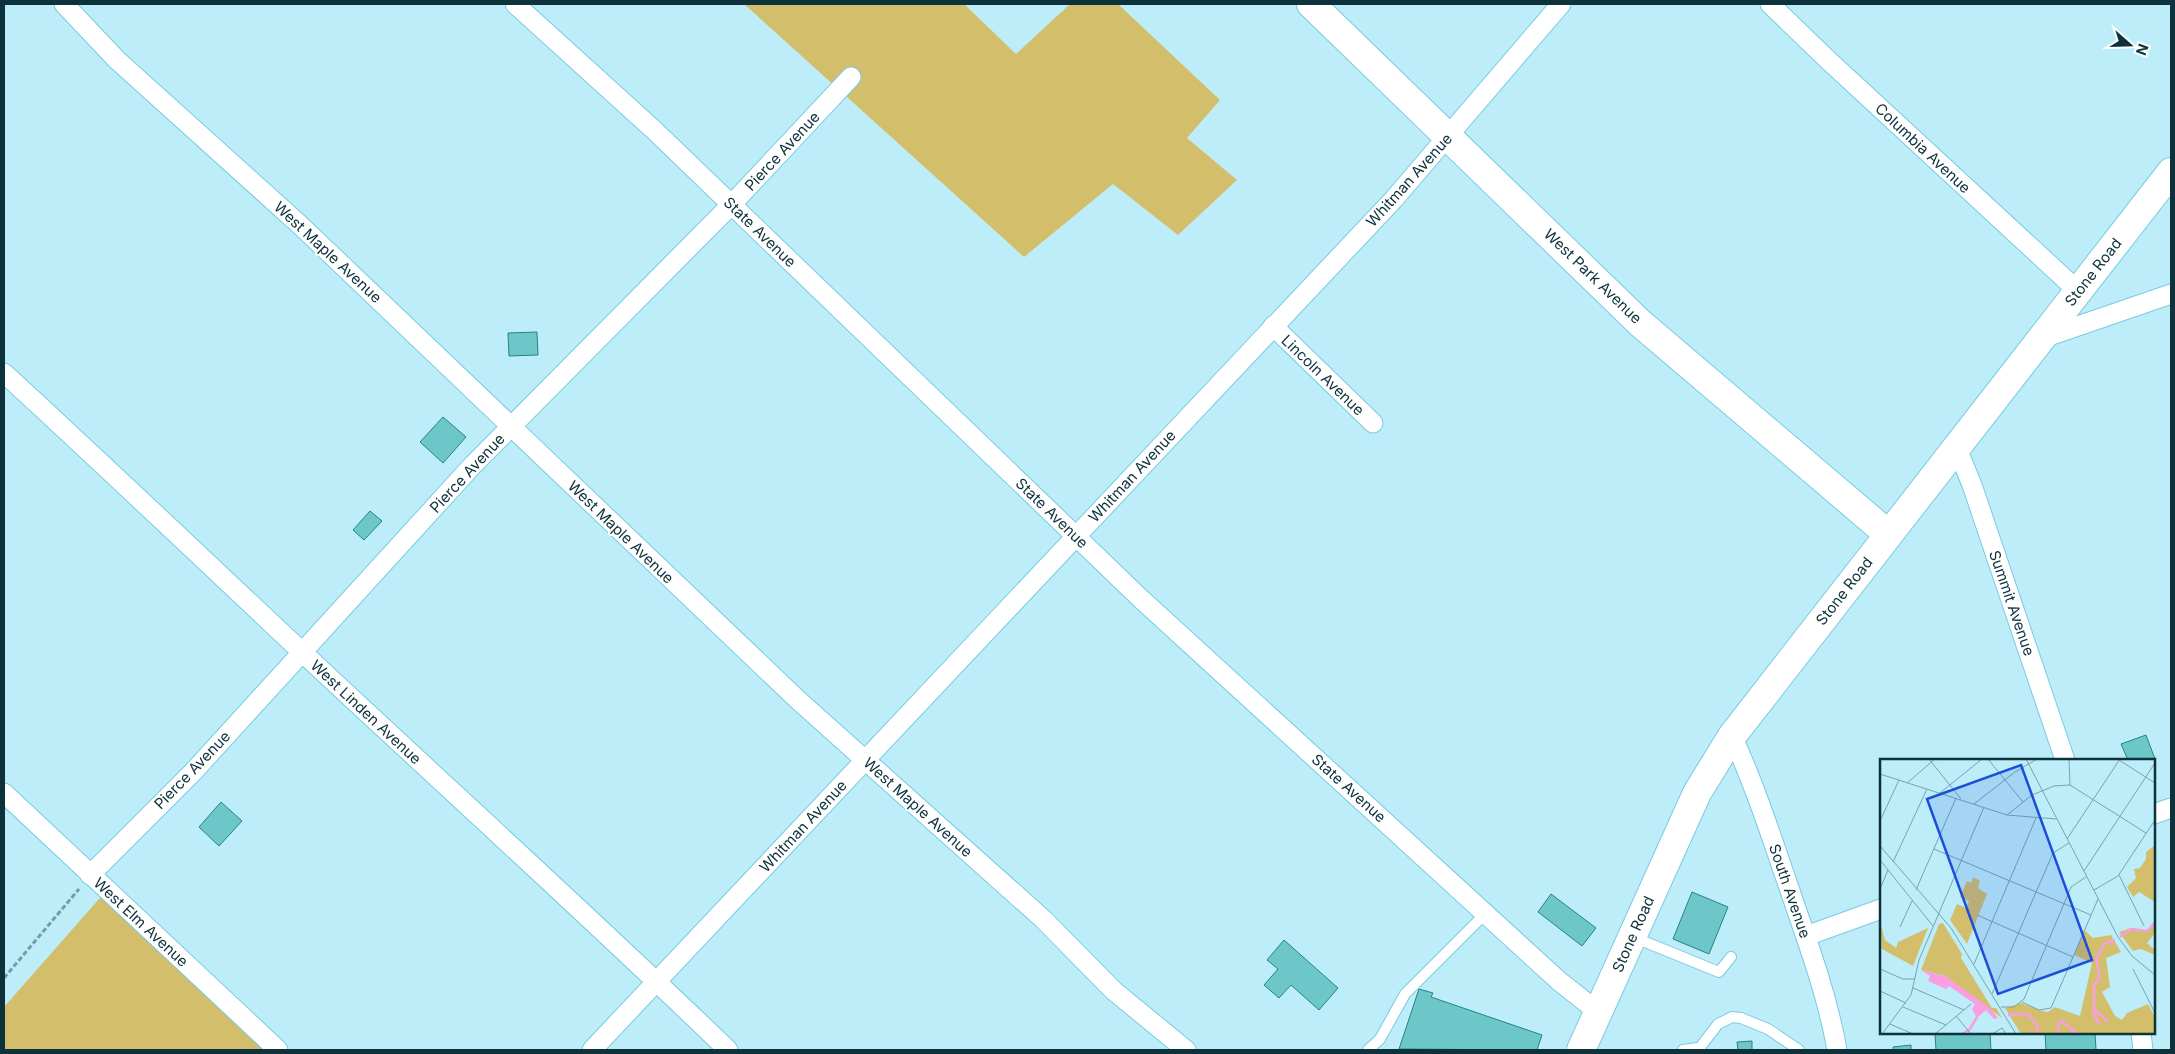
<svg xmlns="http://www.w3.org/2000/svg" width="2175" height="1054" viewBox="0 0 2175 1054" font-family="Inter,sans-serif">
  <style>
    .green { fill: #d3bf6b }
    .building { fill: #6dc7c8; stroke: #228486 }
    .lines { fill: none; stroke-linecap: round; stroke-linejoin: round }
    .lane-casing { stroke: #78cbe1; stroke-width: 12 }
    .street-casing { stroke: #78cbe1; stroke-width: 21 }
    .secondary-casing { stroke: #78cbe1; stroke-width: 30 }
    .path { stroke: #739da8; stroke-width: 3; stroke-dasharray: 5 2.5; stroke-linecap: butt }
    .lane { stroke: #fff; stroke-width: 10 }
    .street { stroke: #fff; stroke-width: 19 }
    .secondary { stroke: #fff; stroke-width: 28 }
    .labels { text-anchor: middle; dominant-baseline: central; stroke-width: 4; stroke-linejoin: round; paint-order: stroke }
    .street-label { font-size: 15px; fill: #0e323b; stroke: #fff }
    .inset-river { fill: none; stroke: #f99ee2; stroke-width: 2.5 }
    .inset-road { fill: none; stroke: #78a2ae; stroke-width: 1 }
    .view { fill: #1d4ed8; fill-opacity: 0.15; stroke: #1d4ed8; stroke-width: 2.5 }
    .inset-edge { fill: none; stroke: #0e323b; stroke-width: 2.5 }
  </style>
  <rect width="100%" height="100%" fill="#beedfa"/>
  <!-- green -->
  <g class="green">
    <path d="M744,4H964L1016,54L1070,4H1118L1220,100L1187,138L1237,180L1178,235L1113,184L1024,257Z"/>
    <path d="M106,891L283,1050H4V1007Z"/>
  </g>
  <!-- building -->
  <g class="building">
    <path d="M537,332L538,355L509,356L508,333Z"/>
    <path d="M443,417L466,437L443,463L420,442Z"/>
    <path d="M370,511L382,521L364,540L353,530Z"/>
    <path d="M2146,735L2155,759L2128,760L2121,744Z"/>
    <path d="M221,802L242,821L219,846L199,827Z"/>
    <path d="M1692,892L1728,907L1709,954L1673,939Z"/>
    <path d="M1551,894L1596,928L1582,946L1538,912Z"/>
    <path d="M1284,940L1338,988L1319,1010L1291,985L1279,998L1264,985L1278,969L1267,960Z"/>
    <path d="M1419,989L1433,993L1431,997L1542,1035L1537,1050L1399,1049Z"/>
    <path d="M1990,1033L1991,1050H1936L1935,1034Z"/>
    <path d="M2045,1033H2095L2096,1050H2046Z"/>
    <path d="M1752,1041V1050H1738L1737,1042Z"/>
    <path d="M1911,1045V1050H1893V1047Z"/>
  </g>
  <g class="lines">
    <defs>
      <g id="lane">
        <path d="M1633,937L1719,972L1731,957"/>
        <path d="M1368,1050L1380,1039L1405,994L1485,914"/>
        <path d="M1683,1050L1698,1048"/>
        <path d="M1698,1050L1718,1024L1732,1017L1741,1018L1768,1029L1799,1050"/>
      </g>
      <g id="street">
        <path d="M64,4L117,60L300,225L798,700L1043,919L1114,991L1186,1050"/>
        <path d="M515,4L655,131L1140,598L1559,981L1598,1012"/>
        <path d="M1770,4L1828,60L2078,291"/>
        <path d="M1273,326L1373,423"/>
        <path d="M2043,338L2171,294"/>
        <path d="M4,373C104,465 203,559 302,652C444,785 588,915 728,1050"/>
        <path d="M1956,446L1972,485L2065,760"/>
        <path d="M1732,736C1754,783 1770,833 1787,882C1806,938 1827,993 1837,1050"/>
        <path d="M4,793L278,1050"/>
        <path d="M2154,814L2171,808"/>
        <path d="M90,875L193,772L471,467L732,204L851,77"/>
        <path d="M1806,936L1881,909"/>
        <path d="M2141,1033L2143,1050"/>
        <path d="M592,1050L1394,199L1561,4"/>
      </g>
      <g id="secondary">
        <path d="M1311,4L1640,323L1888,534"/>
        <path d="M1581,1050L1697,793L1732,736L2171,172"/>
      </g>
    </defs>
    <!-- lane casing -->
    <use href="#lane" class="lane-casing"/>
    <!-- street casing -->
    <use href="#street" class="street-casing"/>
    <!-- secondary casing -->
    <use href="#secondary" class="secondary-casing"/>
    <!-- path -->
    <path class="path" d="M4,978L79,889"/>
    <!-- lane -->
    <use href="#lane" class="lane"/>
    <!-- street -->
    <use href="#street" class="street"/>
    <!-- secondary -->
    <use href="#secondary" class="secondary"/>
  </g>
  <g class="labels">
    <!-- street labels -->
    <g class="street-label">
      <text transform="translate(1923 148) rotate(43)">Columbia Avenue</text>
      <text transform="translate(782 151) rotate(-47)">Pierce Avenue</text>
      <text transform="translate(1409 180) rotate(-48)">Whitman Avenue</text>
      <text transform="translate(760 232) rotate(44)">State Avenue</text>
      <text transform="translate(328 252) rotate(43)">West Maple Avenue</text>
      <text transform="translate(2093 272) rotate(-52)">Stone Road</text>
      <text transform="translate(1593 276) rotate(44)">West Park Avenue</text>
      <text transform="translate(1323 375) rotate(44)">Lincoln Avenue</text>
      <text transform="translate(467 473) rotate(-47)">Pierce Avenue</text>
      <text transform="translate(1132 476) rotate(-47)">Whitman Avenue</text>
      <text transform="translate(1052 513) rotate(44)">State Avenue</text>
      <text transform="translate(621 532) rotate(44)">West Maple Avenue</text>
      <text transform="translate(1844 591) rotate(-52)">Stone Road</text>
      <text transform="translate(2012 603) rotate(71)">Summit Avenue</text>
      <text transform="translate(366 712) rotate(43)">West Linden Avenue</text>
      <text transform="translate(192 770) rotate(-46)">Pierce Avenue</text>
      <text transform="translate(1349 788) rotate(42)">State Avenue</text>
      <text transform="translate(918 807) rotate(42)">West Maple Avenue</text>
      <text transform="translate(803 826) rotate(-47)">Whitman Avenue</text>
      <text transform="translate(1790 891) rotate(71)">South Avenue</text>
      <text transform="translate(141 922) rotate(43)">West Elm Avenue</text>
      <text transform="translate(1633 934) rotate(-66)">Stone Road</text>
    </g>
  </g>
  <!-- overview -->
  <g transform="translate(1880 759)">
    <rect width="275" height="275" fill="#beedfa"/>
    <path d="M275,86V143L259,133L253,138L247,128L256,119L254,110L260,109L266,100V93ZM93,118L100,122L98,129L107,135L87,185L70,161L77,145L86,149L89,142L80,138L87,122L91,124ZM275,161V174L267,184L275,191V196L261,190L253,192L239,173L251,169L267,171ZM0,163L5,181L16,189L18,183L48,169L33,207L2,190ZM63,164L82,195L81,199L112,249H116L122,259L65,217L41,211L59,165ZM204,171L213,179L231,176L241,193L226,199L230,228L222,233L235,257L242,261L247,254L268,245L275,258V275H141L125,249L141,244L162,252L168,253L175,248L200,257L212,204L194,196Z" fill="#d3bf6b"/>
    <path d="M41,211L65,217L110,249L118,259L114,260L106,251L97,259L92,250L95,245L69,227L66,230L48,222L50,217Z" fill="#f99ee2"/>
    <path class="inset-river" d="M240,178L251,170L267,172L275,164M215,251L228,263M128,256L148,255L158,268L157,275M219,265L214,255V227L220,217L216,200L224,185L235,181M82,275L90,270L97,258M178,275V265L182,262L197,275"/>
    <path class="inset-road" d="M49,0L81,40M108,0L143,43M146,0L238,178L252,197L275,216M189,0L190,26M239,1L275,24M0,15L127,56L176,60M27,24L55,0M60,34L102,0M94,45L135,13L157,0M127,56L152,36L174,27L190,26L266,74M0,62L19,21M187,80L240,0M0,87L71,169L136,275M54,90L211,156M0,101L53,167M13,103L47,30M204,112L275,4M239,116L264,167M0,130L8,111M36,131L76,39M214,131L238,117L275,61M97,156L193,198M20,168L32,142M94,205L156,59M0,210L23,220H35M253,210L275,254M33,229L84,251M0,232L26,244M112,235L173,94L189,84M142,243L159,251L171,249L218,140M23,248L66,266M121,248H134L144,240L191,128L206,118M76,257L91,275M10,265L33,275M2,275L31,236L39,201L104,48M55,275L91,245M112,275L122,269L126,275"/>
    <path class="view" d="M141,6L212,201L118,235L47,40Z"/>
    <rect width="275" height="275" class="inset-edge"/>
  </g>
  <!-- border -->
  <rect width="2175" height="1054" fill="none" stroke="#0e323b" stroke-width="10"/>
  <!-- north arrow -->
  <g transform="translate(2130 45) rotate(110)" stroke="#ffffff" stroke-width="4" paint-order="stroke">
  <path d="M0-4L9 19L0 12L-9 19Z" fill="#0e323b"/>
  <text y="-8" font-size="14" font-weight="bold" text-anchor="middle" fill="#0e323b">N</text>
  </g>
</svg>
